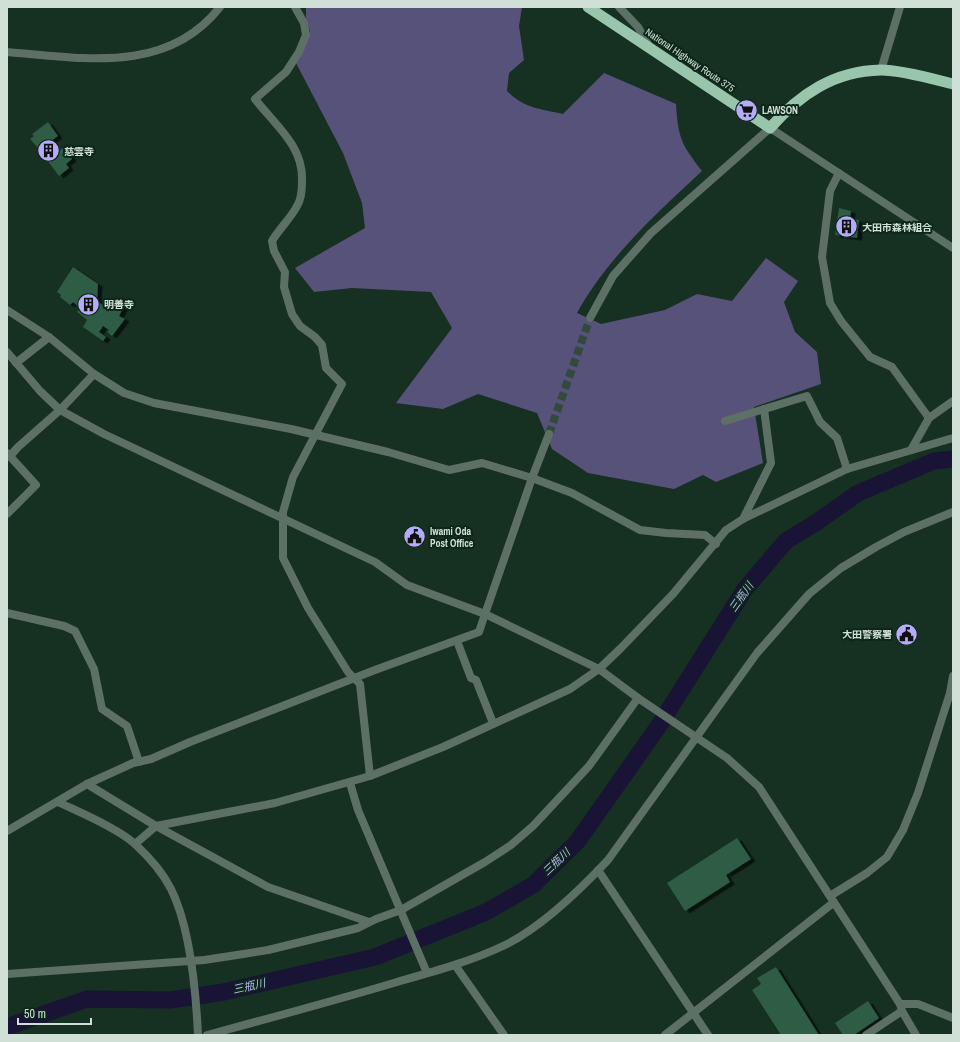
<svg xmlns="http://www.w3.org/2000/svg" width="960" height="1042" viewBox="0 0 960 1042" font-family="'Archivo Narrow','Noto Sans JP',sans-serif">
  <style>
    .forest { fill: #57527a }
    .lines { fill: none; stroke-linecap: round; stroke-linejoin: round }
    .river { stroke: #191335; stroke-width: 17 }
    .building { fill: #2d5b44; filter: url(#shadow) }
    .tertiary-tunnel { stroke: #324a3d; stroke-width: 8; stroke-dasharray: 8 4; stroke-linecap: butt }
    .minor { stroke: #5d7065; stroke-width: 8 }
    .tertiary { stroke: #5d7065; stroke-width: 8 }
    .trunk { stroke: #98c5ac; stroke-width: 11 }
    .labels { text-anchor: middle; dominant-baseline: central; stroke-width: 4; stroke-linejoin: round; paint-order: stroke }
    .street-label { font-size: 10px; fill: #d0e0d6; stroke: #0c2619 }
    .poi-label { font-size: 10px; font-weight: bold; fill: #d0e0d6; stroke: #0c2619; text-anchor: start }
    .water-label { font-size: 11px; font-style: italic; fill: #bcb5f8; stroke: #0c2619 }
  </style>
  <defs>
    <filter id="shadow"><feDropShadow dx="4.5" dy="2.5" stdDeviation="0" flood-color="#0009"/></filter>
  </defs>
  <rect width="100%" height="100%" fill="#163022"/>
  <!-- forest -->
  <path class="forest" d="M306,7H522L519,26L524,60L509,73L507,91C523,108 541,109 563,114L604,73L676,104C678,137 681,144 702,171C656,214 608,257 577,313L601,324L665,310L697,294L732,301L766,258L798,281L784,302L795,332L817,352L821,384L754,407L763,463L716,482L703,475L674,489L588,473L552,449L537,413L478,394L443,409L396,403L452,328L431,292L352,288L314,292L295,268L365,228L362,203L343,153L296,63L310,31L306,18Z"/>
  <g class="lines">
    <!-- river -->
    <path class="river" d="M7,1027L87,999L170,1000L224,992L375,957L486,912L533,885L577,842L658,727L745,589L786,541L817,522L858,493L934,461L953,459"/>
  </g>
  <!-- building -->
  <g class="building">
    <path d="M48,122L58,136L47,144L55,154L64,147L72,159L66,164L69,168L59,176L47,160L50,157L41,146L37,147L30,139L34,136L32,134Z"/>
    <path d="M839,208L851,211L850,219L859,220L857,238L835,235Z"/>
    <path d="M73,267L98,284L97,301L111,311L117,301L124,306L119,316L125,319L112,336L107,332L109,330L103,326L99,332L106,337L103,341L83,327L87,320L77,312L80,308L73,302L70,305L60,297L61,295L57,292Z"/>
    <path d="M737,838L751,859L726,875L730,882L685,911L667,883Z"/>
    <path d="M776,967L819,1035H781L752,990L761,984L757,978Z"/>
    <path d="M868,1001L879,1018L854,1035H843L835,1023Z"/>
  </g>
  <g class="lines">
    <!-- tertiary-tunnel -->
    <path class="tertiary-tunnel" d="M549,434L590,318"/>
    <!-- minor -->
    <g class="minor">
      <path d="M295,7L304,23L306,35L299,52L286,72L255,99C275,125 304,146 302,182C302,190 301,200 297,206C291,218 279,229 272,241L274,251L285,272L284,287L292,314L300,326L315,337L322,345L326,368L342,384L293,477L283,512V558L308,608L348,672L360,684L370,776"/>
      <path d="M619,7L638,27L649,46"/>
      <path d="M881,70L900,7"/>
      <path d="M839,173L830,191L822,257L830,303L841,321L870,357L892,367L929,418"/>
      <path d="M7,310L49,337L94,374L124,393L154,403L291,429L388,452L449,470L482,463L532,478L572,493L640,530L666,533L705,535L716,544"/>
      <path d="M7,352L40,391L60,410L104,434L375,562L407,585L485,614L599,669L638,698L727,758L759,787L900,1004L902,1011L916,1035"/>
      <path d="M16,363L49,337"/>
      <path d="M725,421L807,396L820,422L837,438L847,469"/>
      <path d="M911,450L929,418L953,401"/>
      <path d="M10,456L18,447L60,410L94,374"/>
      <path d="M7,514L36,485L7,453"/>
      <path d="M743,519L771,463L764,409"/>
      <path d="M7,613L64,626L75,631L94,669L102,709L127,726L139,762"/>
      <path d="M457,641L471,678L476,680L493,723"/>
      <path d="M350,783L358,810L427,973"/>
      <path d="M87,784L156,826L268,887L369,922"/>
      <path d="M58,802C81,813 117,828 135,844C149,857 163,873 171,889C190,927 196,993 198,1035"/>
      <path d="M7,831L87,784L133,763L151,759L190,742L375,670L479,632L485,614"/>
      <path d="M135,844L156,826L275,803L370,776L443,747L570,689L599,669L621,648L673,594L726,530L743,519L847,469L953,438"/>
      <path d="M598,870L708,1035"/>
      <path d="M830,896L867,873L887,857L903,830L918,793L950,693L953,676"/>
      <path d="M455,965L504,1035"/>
      <path d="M7,974L204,960L237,955L268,950L358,928L376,919L401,910L485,862L511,845L533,826L589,766L638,698"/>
      <path d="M900,1004H918L953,1018"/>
      <path d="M207,1035C270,1018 334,1001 397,982C432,972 469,962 503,946C541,928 579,891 608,860L757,653L809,594L841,568L876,547L904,532L953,512"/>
      <path d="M665,1035L833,903"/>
      <path d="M866,1035L902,1011"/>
    </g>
    <!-- tertiary -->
    <g class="tertiary">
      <path d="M7,52C82,58 167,75 220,7"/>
      <path d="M590,318L613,276L651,233L770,128L953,248"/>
      <path d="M485,614L532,478L549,434"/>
    </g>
    <!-- trunk -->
    <path class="trunk" d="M588,7L770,128C800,94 834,71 881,70C902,70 933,79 953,84"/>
  </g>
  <!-- icons -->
  <defs>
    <symbol id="supermarket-disc" viewBox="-11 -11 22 22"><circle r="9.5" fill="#b5acf9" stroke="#0c2619"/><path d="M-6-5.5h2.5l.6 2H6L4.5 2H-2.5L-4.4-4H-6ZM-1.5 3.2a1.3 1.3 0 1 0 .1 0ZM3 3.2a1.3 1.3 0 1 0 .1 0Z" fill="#111"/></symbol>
    <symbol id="building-disc" viewBox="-11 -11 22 22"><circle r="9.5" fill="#b5acf9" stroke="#0c2619"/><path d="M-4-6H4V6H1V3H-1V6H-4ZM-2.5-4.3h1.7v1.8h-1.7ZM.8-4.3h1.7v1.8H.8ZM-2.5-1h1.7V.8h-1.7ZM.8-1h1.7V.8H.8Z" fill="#111"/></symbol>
    <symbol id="civic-disc" viewBox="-11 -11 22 22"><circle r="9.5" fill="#b5acf9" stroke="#0c2619"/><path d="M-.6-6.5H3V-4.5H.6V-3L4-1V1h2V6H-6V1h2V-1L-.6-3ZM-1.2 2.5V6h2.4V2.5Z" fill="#111"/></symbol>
  </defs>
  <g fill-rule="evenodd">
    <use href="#supermarket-disc" x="734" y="98" width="25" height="25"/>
    <use href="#building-disc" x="36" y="138" width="25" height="25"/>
    <use href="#building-disc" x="834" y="214" width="25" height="25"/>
    <use href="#building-disc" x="76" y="292" width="25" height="25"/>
    <use href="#civic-disc" x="402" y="524" width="25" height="25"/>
    <use href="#civic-disc" x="894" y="622" width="25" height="25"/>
  </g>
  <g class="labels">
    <!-- street labels -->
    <g class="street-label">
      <text transform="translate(690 60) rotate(34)">National Highway Route 375</text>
    </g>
    <!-- poi labels -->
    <g class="poi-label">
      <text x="762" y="110">LAWSON</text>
      <text x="64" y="151">慈雲寺</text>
      <text x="862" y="227">大田市森林組合</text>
      <text x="104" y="304">明善寺</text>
      <text x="430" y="531">Iwami Oda<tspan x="430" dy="12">Post Office</tspan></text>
      <text x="892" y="634" text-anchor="end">大田警察署</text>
    </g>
    <!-- water labels -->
    <g class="water-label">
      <text transform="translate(741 597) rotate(-55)">三瓶川</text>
      <text transform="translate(556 862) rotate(-44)">三瓶川</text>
      <text transform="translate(249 986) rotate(-13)">三瓶川</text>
    </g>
  </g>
  <!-- border -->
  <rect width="960" height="1042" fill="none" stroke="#d0e0d6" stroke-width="16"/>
  <!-- scale -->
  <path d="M18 1018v6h73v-6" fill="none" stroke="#d0e0d6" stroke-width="2"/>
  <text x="24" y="1018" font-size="12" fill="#d0e0d6" stroke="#0c2619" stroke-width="3" paint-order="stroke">50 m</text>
</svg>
